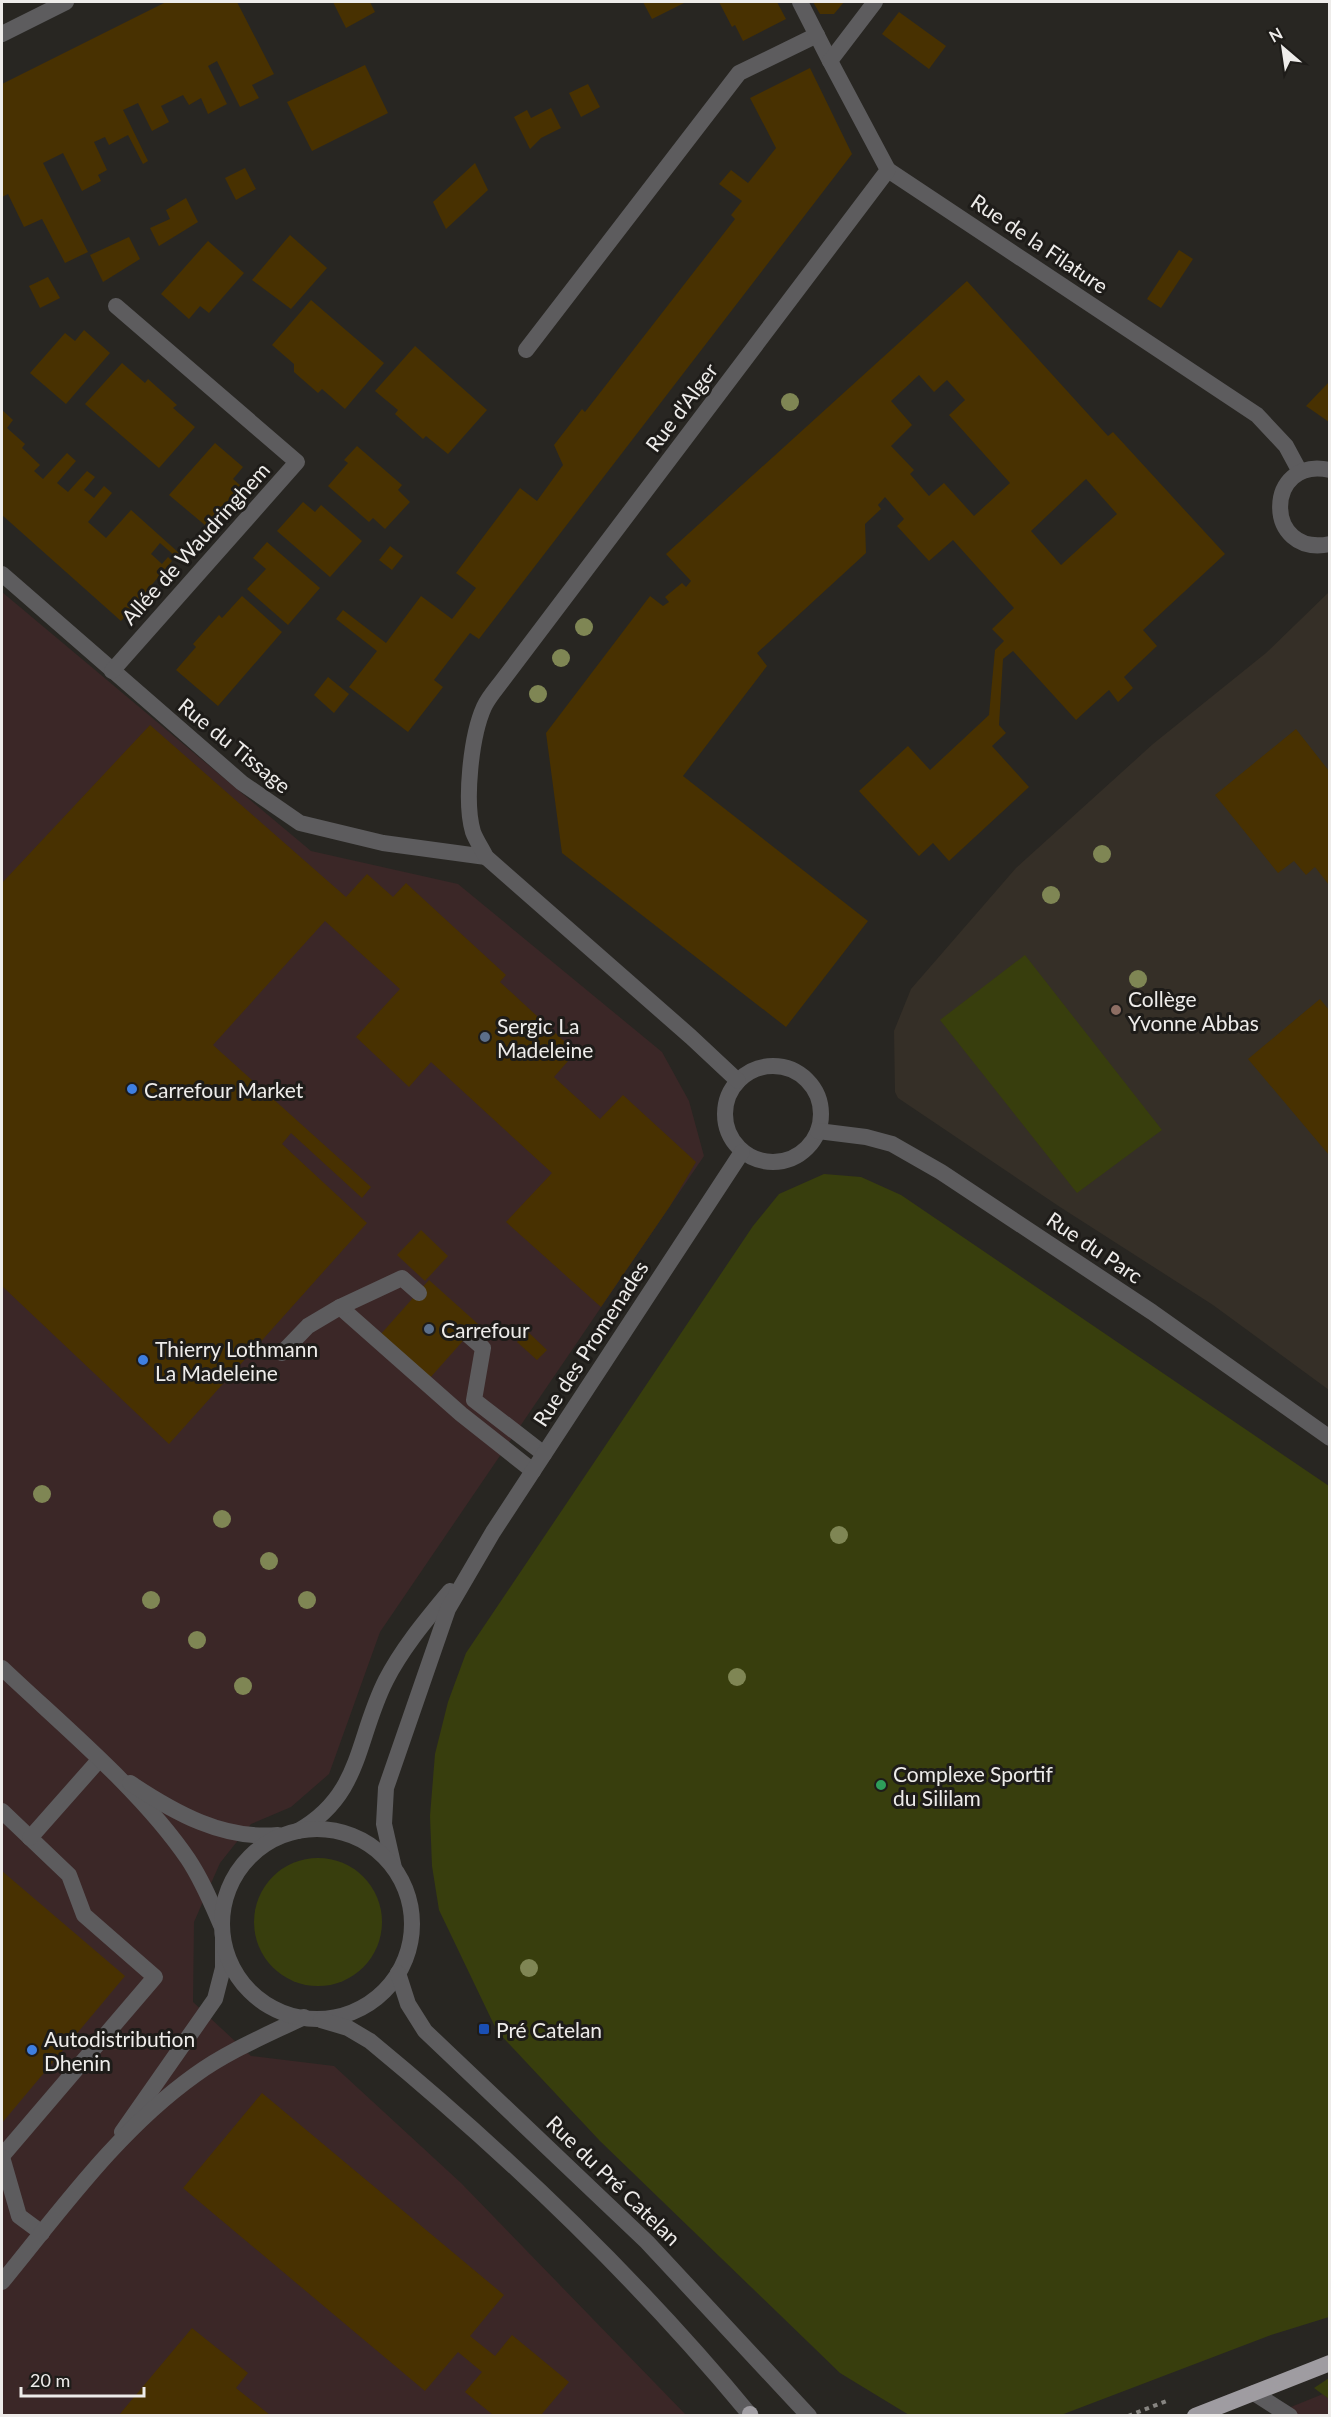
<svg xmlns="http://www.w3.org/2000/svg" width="1331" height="2417" viewBox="0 0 1331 2417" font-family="Lato,sans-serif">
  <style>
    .commercial { fill: #3b2727 }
    .built { fill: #352f27 }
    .green { fill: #383e0d }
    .building { fill: #483101; fill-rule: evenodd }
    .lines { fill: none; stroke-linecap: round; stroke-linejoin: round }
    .path { stroke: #878581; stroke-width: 4; stroke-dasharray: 4.5 4.5; stroke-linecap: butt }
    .service { stroke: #5d5c5e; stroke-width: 16 }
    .minor { stroke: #5d5c5e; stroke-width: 16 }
    .tertiary { stroke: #5d5c5e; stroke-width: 16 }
    .trunk { stroke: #9f9ca1; stroke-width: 16 }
    .tree { fill: #7f8654 }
    .education-dot { fill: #8d6e63; stroke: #1e1c19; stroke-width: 2 }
    .service-dot { fill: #5c6f8a; stroke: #1e1c19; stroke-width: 2 }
    .shop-dot { fill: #3f7fe0; stroke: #1e1c19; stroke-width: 2 }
    .leisure-dot { fill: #2e9e5b; stroke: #1e1c19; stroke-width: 2 }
    .transit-dot { fill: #1a4fb4; stroke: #1e1c19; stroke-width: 2 }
    .labels { text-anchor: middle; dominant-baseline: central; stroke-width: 6; stroke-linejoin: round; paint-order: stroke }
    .street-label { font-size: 21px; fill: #eeecea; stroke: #1e1c19 }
    .poi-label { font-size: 21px; fill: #eeecea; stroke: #1e1c19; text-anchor: start }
  </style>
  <rect width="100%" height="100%" fill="#282622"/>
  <!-- commercial -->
  <g class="commercial">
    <path d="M2,592L311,851L458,884L662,1052L689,1101L704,1156L380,1632L329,1774L291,1807L251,1824L220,1863L194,1922L193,2002L251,2056L334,2066L461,2183L686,2415H2Z"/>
    <path d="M1323,2394L1329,2399V2415L1269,2416Z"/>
  </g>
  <!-- built -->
  <path class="built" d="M1329,592V1390L1213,1305L1060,1207L898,1098L895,1092L894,1031L911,989L1016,868L1153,744L1266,653Z"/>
  <!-- green -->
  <g class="green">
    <path d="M1025,955L1162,1130L1077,1193L940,1020Z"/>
    <path d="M824,1174L861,1177L901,1195L1329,1486V2317L1271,2335L1061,2415H909L840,2373L600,2141L497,2031L439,1910L432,1866L430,1816L435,1754L448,1702L466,1653L753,1226L779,1194Z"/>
    <circle cx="318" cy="1922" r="64"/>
    <path d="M1329,2378H1330L1329,2399L1314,2388Z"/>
  </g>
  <!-- building -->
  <g class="building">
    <path d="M166,2H237L274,74L252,85L259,98L240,107L217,61L208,66L227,104L208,114L201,98L189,105L183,95L161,106L169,122L152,131L138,103L123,110L148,161L143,164L128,135L109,145L105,137L94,142L107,170L98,175L101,181L82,191L63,153L43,163L88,252L65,263L42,219L24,227L8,194L2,197V84Z"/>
    <path d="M333,2H370L375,12L346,28Z"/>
    <path d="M643,2H686L652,19Z"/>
    <path d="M719,2H777L786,19L743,41L735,25L732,27Z"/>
    <path d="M813,2H844L834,14H820Z"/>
    <path d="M899,12L946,46L929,69L882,34Z"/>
    <path d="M365,65L388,113L312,151L287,102Z"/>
    <path d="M810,68L852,154L479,639L470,633L434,680L443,687L408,732L349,687L377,651L336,619L343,610L386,643L421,596L452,619L476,588L456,573L520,488L537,501L563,465L554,445L582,409L585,412L735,219L731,215L742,201L719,184L731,170L748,183L776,148L750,98Z"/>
    <path d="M588,84L600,107L581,117L569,93Z"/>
    <path d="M551,108L561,128L541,138L530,149L514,117L527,110L531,118Z"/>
    <path d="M475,163L488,190L446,229L433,202Z"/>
    <path d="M245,168L256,189L236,200L225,178Z"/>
    <path d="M186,198L198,222L159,246L150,228L170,219L166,210Z"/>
    <path d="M290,235L327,268L291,309L252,280Z"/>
    <path d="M129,237L140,259L103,282L90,255Z"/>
    <path d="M208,241L244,273L209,313L200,306L189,319L161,294Z"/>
    <path d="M1179,250L1193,259L1161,308L1147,299Z"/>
    <path d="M48,277L60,298L40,308L29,286Z"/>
    <path d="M967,281L1108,436L1113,432L1225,554L1143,630L1157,646L1124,677L1133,688L1118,702L1109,690L1076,720L1013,651L1003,659L999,725L1006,733L992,746L1029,787L949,861L933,843L919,856L859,791L908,746L930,770L989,715L995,650L1004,641L992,629L1014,608L953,540L929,561L897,526L904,519L885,497L878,505L881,509L865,524L866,553L757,653L767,666L683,776L868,921L786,1027L562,853L546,733L650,596L663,606L669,602L665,597L682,583L686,587L691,581L666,554ZM919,375L934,392L947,380L965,400L949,415L1010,483L974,516L944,483L929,496L910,474L914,470L891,446L912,425L891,401ZM1086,479L1117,514L1061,565L1031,531Z"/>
    <path d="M311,300L384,363L345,409L322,389L318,393L294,372V364L272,345Z"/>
    <path d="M84,330L110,353L66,404L30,373L65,333L75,341Z"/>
    <path d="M415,346L487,410L448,454L426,436L423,439L395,414L398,410L375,391Z"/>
    <path d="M122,363L145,383L148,379L177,405L173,408L195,427L159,468L85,404Z"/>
    <path d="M1329,382V422L1306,406Z"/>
    <path d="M2,410L13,420L7,428L25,444L22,448L40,465L34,471L43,479L67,453L76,461L57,483L68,492L87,471L95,477L84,490L94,498L104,486L112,493L88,522L106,538L131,510L179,553L176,557L160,543L151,554L162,564L168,557L172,561L121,621L2,515Z"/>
    <path d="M215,443L243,467L233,479L241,486L206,526L169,495Z"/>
    <path d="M357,446L402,485L398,490L410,502L385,529L373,518L369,522L328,486L348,463L344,460Z"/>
    <path d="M303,502L315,512L321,505L362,541L330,577L277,531Z"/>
    <path d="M267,542L320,588L288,625L247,589L266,569L253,558Z"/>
    <path d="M390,546L403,556L392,570L379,560Z"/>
    <path d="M242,596L282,632L218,706L176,670L196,647L193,644L219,615L222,618Z"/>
    <path d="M328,677L349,694L334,713L314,695Z"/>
    <path d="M150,725L346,897L367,874L393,897L406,883L506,975L500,982L576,1052L554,1077L600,1119L623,1095L696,1162L670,1206L601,1307L506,1222L552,1173L431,1062L409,1087L356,1037L400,989L325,921L213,1045L371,1187L362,1198L291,1133L282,1144L367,1223L169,1444L2,1286V883Z"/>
    <path d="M1296,729L1329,771V885L1315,867L1306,875L1294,861L1278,873L1215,795Z"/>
    <path d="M1320,999L1329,1010V1155L1248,1059Z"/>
    <path d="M421,1230L448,1256L425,1281L397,1255Z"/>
    <path d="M429,1280L478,1324L429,1379L380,1335Z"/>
    <path d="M527,1331L547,1350L537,1360L517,1342Z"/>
    <path d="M2,1871L125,1976L2,2123Z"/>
    <path d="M262,2093L504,2295L470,2336L495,2356L512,2335L569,2382L541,2415H493L465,2392L482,2372L458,2352L425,2391L183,2188Z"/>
    <path d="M192,2328L248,2373L236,2388L270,2415H119Z"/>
  </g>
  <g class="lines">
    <!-- path -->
    <path class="path" d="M1128,2416L1169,2400"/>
    <!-- service -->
    <g class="service">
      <path d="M526,350L739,73L817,35"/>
      <path d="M340,1307L461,1414L533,1471"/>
      <path d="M468,1335L483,1348L474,1400L544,1454"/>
      <path d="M282,1353L308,1326L340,1307L402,1278L419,1293"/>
      <path d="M2,1811L69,1875L84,1915L155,1977L2,2156"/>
      <path d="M30,1838L99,1760"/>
      <path d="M2,2157L19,2216L42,2233"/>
      <path d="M1254,2393L1290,2416"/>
    </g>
    <!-- minor -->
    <g class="minor">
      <path d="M800,2L830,61"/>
      <path d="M888,170L1257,415L1286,446L1300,472"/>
      <path d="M1330,470C1264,455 1263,558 1330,544"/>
      <path d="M2,574L242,783L300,823L383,843L486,857"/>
      <path d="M112,671L297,462L116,306"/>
      <circle cx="773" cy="1114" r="48"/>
      <path d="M738,1081L691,1037L486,857C482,849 476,840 473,832C464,802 471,736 484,707C488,698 496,689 502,681L888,170L830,61L875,2"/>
      <path d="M818,1131L866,1137L892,1144L941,1172L1152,1312L1330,1438"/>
      <path d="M298,1831C362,1795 356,1739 386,1680C403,1647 427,1619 450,1591"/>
      <path d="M394,1868L384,1824L386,1788L448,1609L493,1532L742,1152"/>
      <path d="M122,2132L215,1999L223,1968V1939"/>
      <path d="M2,2282C61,2210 118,2130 195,2075C228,2051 267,2035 304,2017"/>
    </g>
    <!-- tertiary -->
    <g class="tertiary">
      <path d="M2,34L66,2"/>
      <path d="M2,1668C62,1725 141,1790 188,1859C202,1880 211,1902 221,1925"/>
      <path d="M130,1783C175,1813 223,1840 278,1835"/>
      <circle cx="317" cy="1924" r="95"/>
      <path d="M398,1973L408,2004L425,2031L647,2242L809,2416"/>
      <path d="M321,2020L348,2028L370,2041C507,2154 638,2279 751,2416"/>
    </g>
    <!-- trunk -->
    <g class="trunk">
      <path d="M750,2414V2416"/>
      <path d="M1195,2416L1330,2363"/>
    </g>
  </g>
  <!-- trees -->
  <g class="tree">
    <circle cx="790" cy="402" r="9"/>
    <circle cx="584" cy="627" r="9"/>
    <circle cx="561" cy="658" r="9"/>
    <circle cx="538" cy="694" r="9"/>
    <circle cx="1102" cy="854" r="9"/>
    <circle cx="1051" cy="895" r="9"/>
    <circle cx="1138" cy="979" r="9"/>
    <circle cx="42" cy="1494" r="9"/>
    <circle cx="222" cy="1519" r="9"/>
    <circle cx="839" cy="1535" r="9"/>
    <circle cx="269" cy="1561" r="9"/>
    <circle cx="151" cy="1600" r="9"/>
    <circle cx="307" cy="1600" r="9"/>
    <circle cx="197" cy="1640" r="9"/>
    <circle cx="737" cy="1677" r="9"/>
    <circle cx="243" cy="1686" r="9"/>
    <circle cx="529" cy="1968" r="9"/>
  </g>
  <!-- markers -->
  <circle class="education-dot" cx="1116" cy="1010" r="6"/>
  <g class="service-dot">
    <circle cx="485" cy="1037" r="6"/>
    <circle cx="429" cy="1329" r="6"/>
  </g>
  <g class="shop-dot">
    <circle cx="132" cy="1089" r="6"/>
    <circle cx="143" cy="1360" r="6"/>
    <circle cx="32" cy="2050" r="6"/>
  </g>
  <circle class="leisure-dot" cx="881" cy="1785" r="6"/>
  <rect class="transit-dot" x="478" y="2023" width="12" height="12" rx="3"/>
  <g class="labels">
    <!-- street labels -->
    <g class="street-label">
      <text transform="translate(1040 243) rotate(34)">Rue de la Filature</text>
      <text transform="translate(681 407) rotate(-53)">Rue d'Alger</text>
      <text transform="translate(195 543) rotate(-48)">Allée de Waudringhem</text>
      <text transform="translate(235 745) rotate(39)">Rue du Tissage</text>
      <text transform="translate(1095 1247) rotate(34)">Rue du Parc</text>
      <text transform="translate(590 1343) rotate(-57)">Rue des Promenades</text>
      <text transform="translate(614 2180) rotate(44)">Rue du Pré Catelan</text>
    </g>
    <!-- poi labels -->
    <g class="poi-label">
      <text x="1128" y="998">Collège<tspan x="1128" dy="24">Yvonne Abbas</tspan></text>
      <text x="497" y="1025">Sergic La<tspan x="497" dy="24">Madeleine</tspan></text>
      <text x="144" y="1089">Carrefour Market</text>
      <text x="441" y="1329">Carrefour</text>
      <text x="155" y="1348">Thierry Lothmann<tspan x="155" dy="24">La Madeleine</tspan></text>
      <text x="893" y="1773">Complexe Sportif<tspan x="893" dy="24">du Sililam</tspan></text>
      <text x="496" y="2029">Pré Catelan</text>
      <text x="44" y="2038">Autodistribution<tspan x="44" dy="24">Dhenin</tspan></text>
    </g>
  </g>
  <!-- border -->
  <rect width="1331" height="2417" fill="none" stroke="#eeecea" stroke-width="6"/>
  <!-- north arrow -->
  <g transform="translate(1283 48) rotate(331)" stroke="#1e1c19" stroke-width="4.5" paint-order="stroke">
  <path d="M0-4.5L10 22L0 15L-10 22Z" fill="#eeecea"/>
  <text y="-9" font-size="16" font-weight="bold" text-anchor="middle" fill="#eeecea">N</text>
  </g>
  <!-- scale -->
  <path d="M21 2387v9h123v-9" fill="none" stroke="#eeecea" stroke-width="3"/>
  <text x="30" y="2387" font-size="18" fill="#eeecea" stroke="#1e1c19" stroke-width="4.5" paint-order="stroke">20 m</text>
</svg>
